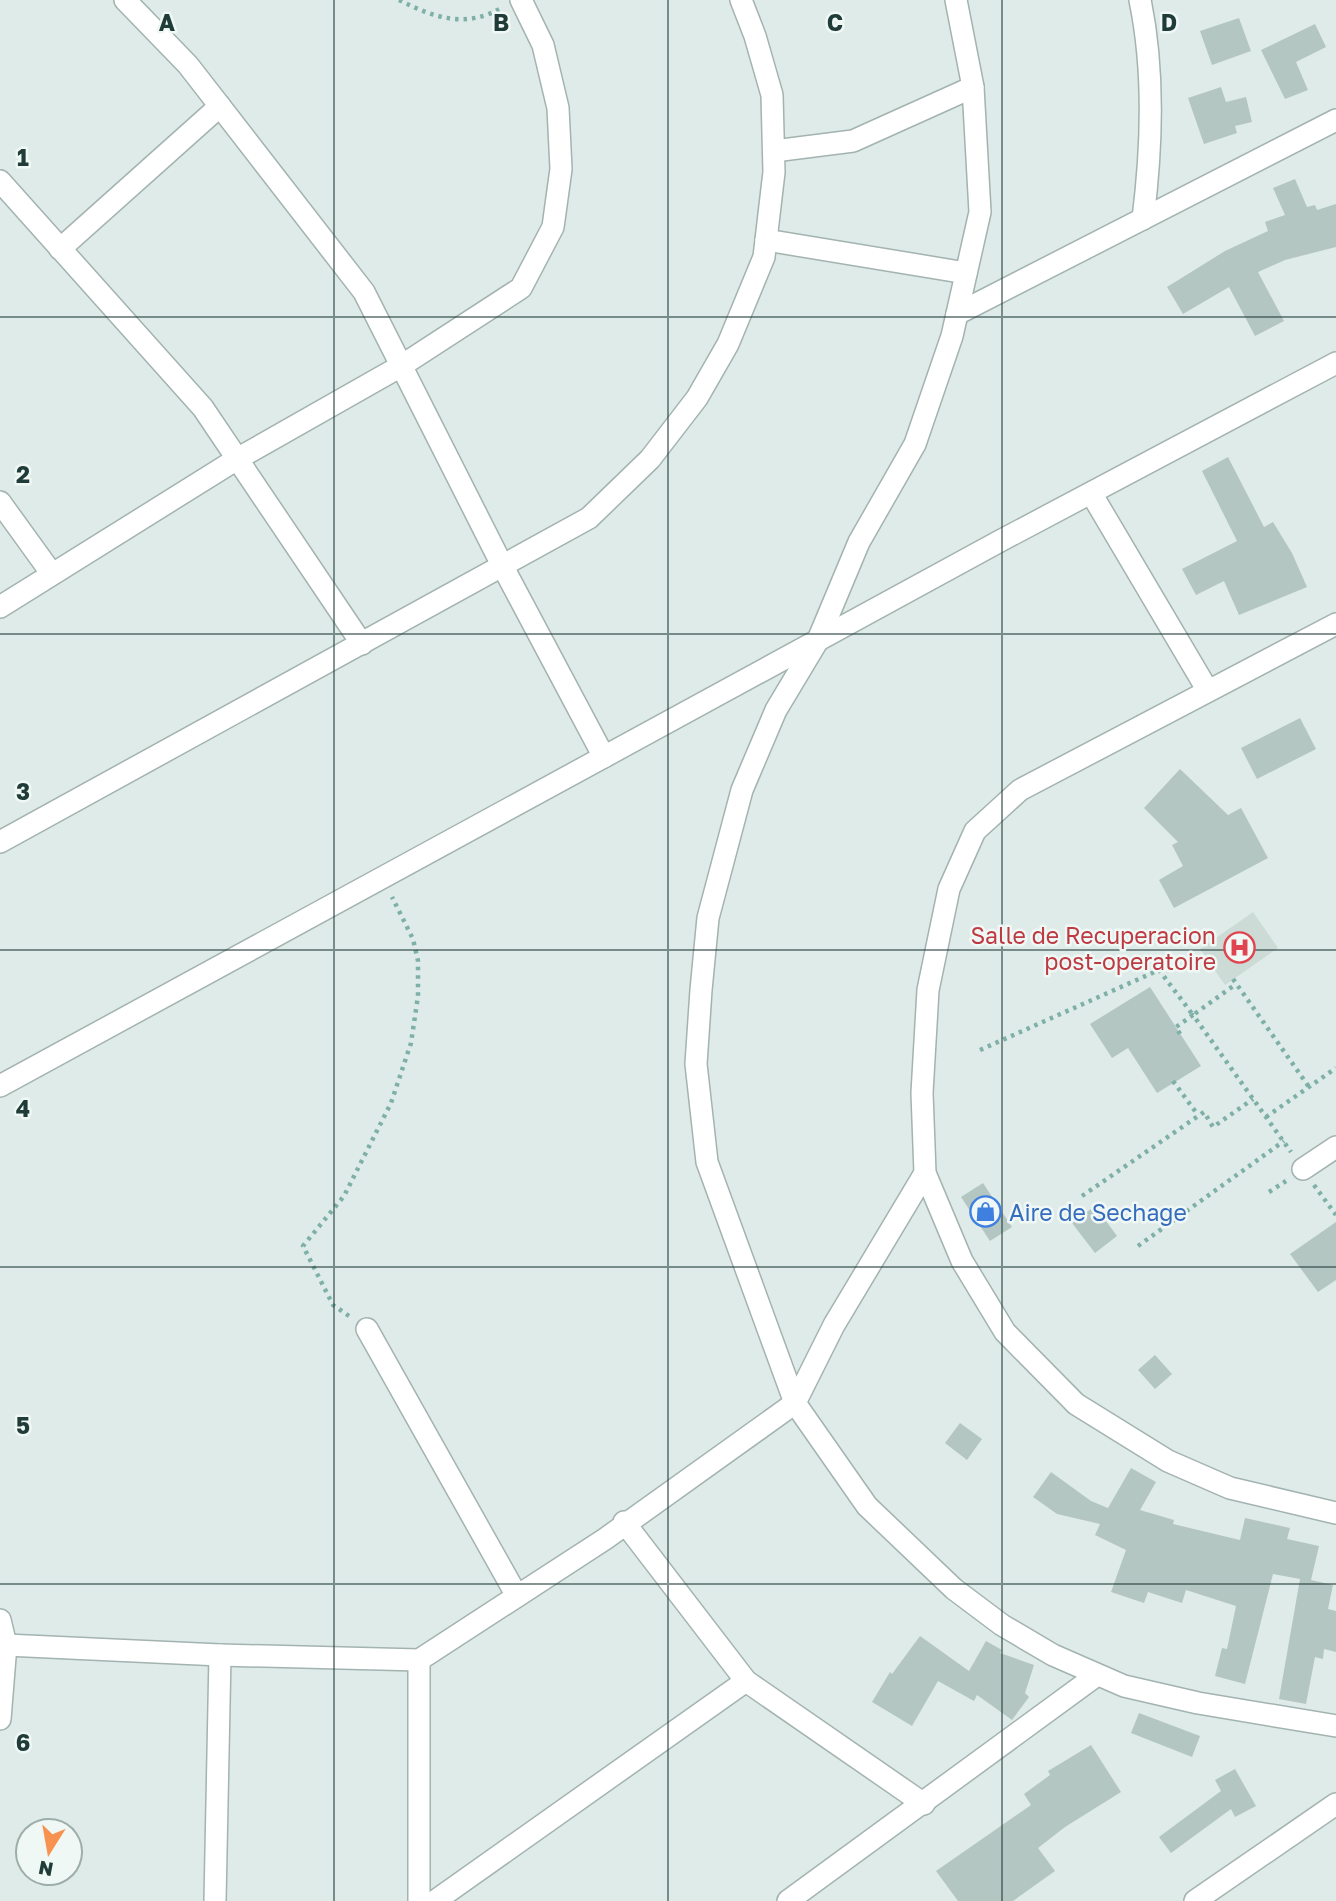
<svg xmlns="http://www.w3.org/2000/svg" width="1336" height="1901" viewBox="0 0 1336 1901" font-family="'Golos Text',sans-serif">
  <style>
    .built { fill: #cddbd7 }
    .building { fill: #b4c6c1 }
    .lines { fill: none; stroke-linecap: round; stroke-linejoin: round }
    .minor-casing { stroke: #a2b3b0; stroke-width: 24 }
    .path { stroke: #7eb0a8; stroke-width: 4.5; stroke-dasharray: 3.5 5; stroke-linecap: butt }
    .minor { stroke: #fff; stroke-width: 21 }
    .grid { fill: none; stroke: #203c38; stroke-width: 2; stroke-opacity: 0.55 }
    .labels { text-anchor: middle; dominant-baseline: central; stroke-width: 5; stroke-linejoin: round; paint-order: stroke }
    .health-label { font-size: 23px; fill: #be3a42; stroke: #f0f8f5; text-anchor: end }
    .shop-label { font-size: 23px; fill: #366cbe; stroke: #f0f8f5; text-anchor: start }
    .grid-label { font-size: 23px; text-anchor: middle; font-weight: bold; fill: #203c38; stroke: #f0f8f5; stroke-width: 5; stroke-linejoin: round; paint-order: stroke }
  </style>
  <rect width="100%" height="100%" fill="#dfebe8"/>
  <!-- built -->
  <path class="built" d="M1253,912L1278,948L1225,985L1200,949Z"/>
  <!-- building -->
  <g class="building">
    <path d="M1239,18L1251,51L1212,65L1200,31Z"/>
    <path d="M1315,24L1326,47L1296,62L1308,90L1285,99L1261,50Z"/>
    <path d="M1221,87L1226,102L1246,97L1252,122L1235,126L1237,133L1204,144L1188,98Z"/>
    <path d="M1295,179L1307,207L1315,205L1317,210L1336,204V247L1285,260L1258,272L1284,321L1255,336L1229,287L1183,314L1167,287L1225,251L1268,231L1265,222L1285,215L1273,188Z"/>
    <path d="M1228,457L1264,527L1273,522L1292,553L1307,587L1239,615L1224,581L1196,595L1182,569L1237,541L1202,471Z"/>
    <path d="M1300,718L1316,749L1257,779L1241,748Z"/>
    <path d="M1180,769L1228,815L1241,808L1268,858L1174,908L1159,880L1183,866L1172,845L1178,842L1144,808Z"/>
    <path d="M1150,987L1201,1066L1157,1093L1128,1048L1112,1058L1090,1024Z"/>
    <path d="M983,1183L1012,1227L990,1241L961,1197Z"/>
    <path d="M1095,1206L1117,1236L1095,1253L1072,1223Z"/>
    <path d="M1336,1222V1280L1318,1292L1290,1254Z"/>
    <path d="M1155,1355L1172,1374L1155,1389L1138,1370Z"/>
    <path d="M960,1423L982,1439L967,1460L945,1443Z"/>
    <path d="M1131,1468L1156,1482L1140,1510L1174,1520L1173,1524L1240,1540L1245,1518L1290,1528L1287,1539L1319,1546L1311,1580L1333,1585L1328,1609L1336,1611V1652L1324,1649L1323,1659L1315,1657L1306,1704L1279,1699L1300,1579L1273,1574L1245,1684L1215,1676L1222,1648L1227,1649L1236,1606L1186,1590L1182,1603L1148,1592L1144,1603L1111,1592L1126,1550L1095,1535L1100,1524L1057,1514L1033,1497L1051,1472L1091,1501L1108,1508Z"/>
    <path d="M920,1636L969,1671L986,1641L1002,1650L1000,1653L1034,1665L1025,1693L1029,1697L1012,1720L977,1695L974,1701L938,1681L912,1726L872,1702L890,1672L892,1674Z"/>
    <path d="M1139,1713L1200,1736L1192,1757L1131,1733Z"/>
    <path d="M1091,1745L1121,1792L1065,1827L1038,1848L1055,1871L1013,1901H958L936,1871L1031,1805L1024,1794L1050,1775L1048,1771Z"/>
    <path d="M1235,1769L1256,1806L1235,1817L1231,1809L1171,1853L1159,1837L1221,1791L1215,1780Z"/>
  </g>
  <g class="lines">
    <defs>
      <g id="minor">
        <path d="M125,0L188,65L364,292L503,567L604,757"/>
        <path d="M956,0L973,87L980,212L952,336L915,444L859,542L818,640L776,710L742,790L708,918L701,990L696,1064L707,1162L795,1403L867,1506L954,1589L1002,1625L1053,1655L1124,1686L1198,1703L1336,1726"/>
        <path d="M1140,0C1155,72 1152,147 1143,219"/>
        <path d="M774,151L853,141L973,87"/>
        <path d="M0,181L203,408L362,644"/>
        <path d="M766,240L966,273"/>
        <path d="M60,249L220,106"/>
        <path d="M957,314L1336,120"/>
        <path d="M1091,493L1208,691"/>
        <path d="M0,502L52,574"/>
        <path d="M0,607L237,459L401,366L521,288L553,227L561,169L558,108L543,45L521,0"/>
        <path d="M1336,624L1020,790L975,831L949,889L928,990L922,1093L925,1173L962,1261L1005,1332L1076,1404L1168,1461L1230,1488L1336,1513"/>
        <path d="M0,842L589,518L650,459L697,398L728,344L764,257L774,172L772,95L755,36L741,0"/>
        <path d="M0,1086L1000,541L1336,363"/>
        <path d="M1303,1169L1336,1147"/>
        <path d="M367,1329L517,1596"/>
        <path d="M624,1522L746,1681L924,1804"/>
        <path d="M0,1620L6,1645L0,1719"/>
        <path d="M6,1645L220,1655L419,1660L605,1539L795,1403L834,1325L925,1173"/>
        <path d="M419,1660V1901"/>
        <path d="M215,1901L220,1655"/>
        <path d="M435,1901L746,1681"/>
        <path d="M788,1901L1097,1675"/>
        <path d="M1195,1901L1336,1804"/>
      </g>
    </defs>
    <!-- minor casing -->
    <use href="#minor" class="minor-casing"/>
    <!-- path -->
    <g class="path">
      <path d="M399,0C435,18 466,29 503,7"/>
      <path d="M1233,979L1309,1087"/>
      <path d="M1180,1034L1176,1027L1193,1015L1291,1152"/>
      <path d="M980,1050L1159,970L1193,1015L1236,984"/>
      <path d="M1173,1081L1198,1115"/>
      <path d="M1266,1117L1336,1068"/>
      <path d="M1314,1185L1336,1215"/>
      <path d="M1269,1192L1286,1181"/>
      <path d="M1082,1196L1204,1112L1213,1127L1253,1099"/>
      <path d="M1138,1246L1284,1141"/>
      <path d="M349,1316L333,1305L303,1246L344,1196L391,1103L411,1043L418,996V961L413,939L392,897"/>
    </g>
    <!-- minor -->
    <use href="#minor" class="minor"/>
  </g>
  <!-- grid -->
  <path class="grid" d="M334,0V1901M668,0V1901M1002,0V1901M0,317H1336M0,634H1336M0,950H1336M0,1267H1336M0,1584H1336"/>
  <!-- icons -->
  <defs>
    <symbol id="hospital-ring" viewBox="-11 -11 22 22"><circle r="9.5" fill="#f0f8f5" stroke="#e0444e" stroke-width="1.5"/><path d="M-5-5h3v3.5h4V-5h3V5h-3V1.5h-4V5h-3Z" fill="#e0444e"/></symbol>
    <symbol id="shop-ring" viewBox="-11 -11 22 22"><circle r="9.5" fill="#f0f8f5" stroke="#3f7fe0" stroke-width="1.5"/><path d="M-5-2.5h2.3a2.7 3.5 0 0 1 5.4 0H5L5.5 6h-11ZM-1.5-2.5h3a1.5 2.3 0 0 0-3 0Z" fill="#3f7fe0"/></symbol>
  </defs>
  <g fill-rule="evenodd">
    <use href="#hospital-ring" x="1222" y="930" width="35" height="35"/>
    <use href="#shop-ring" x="968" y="1194" width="35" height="35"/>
  </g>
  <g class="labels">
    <!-- health labels -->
    <g class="health-label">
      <text x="1216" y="935">Salle de Recuperacion<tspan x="1216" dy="26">post-operatoire</tspan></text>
    </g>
    <!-- shop labels -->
    <g class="shop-label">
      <text x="1009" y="1212">Aire de Sechage</text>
    </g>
  </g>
  <g class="grid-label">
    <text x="167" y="31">A</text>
    <text x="501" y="31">B</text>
    <text x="835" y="31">C</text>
    <text x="1169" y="31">D</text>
    <text x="23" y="166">1</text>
    <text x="23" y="483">2</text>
    <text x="23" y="800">3</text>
    <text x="23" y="1117">4</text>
    <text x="23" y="1434">5</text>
    <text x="23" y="1751">6</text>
  </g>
  <!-- north arrow -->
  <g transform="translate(49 1852) rotate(191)"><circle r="33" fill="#f0f8f5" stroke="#9dada9" stroke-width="2"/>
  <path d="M0-5L12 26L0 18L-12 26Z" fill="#f89251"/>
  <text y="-10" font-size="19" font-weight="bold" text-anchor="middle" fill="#203c38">N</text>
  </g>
</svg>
